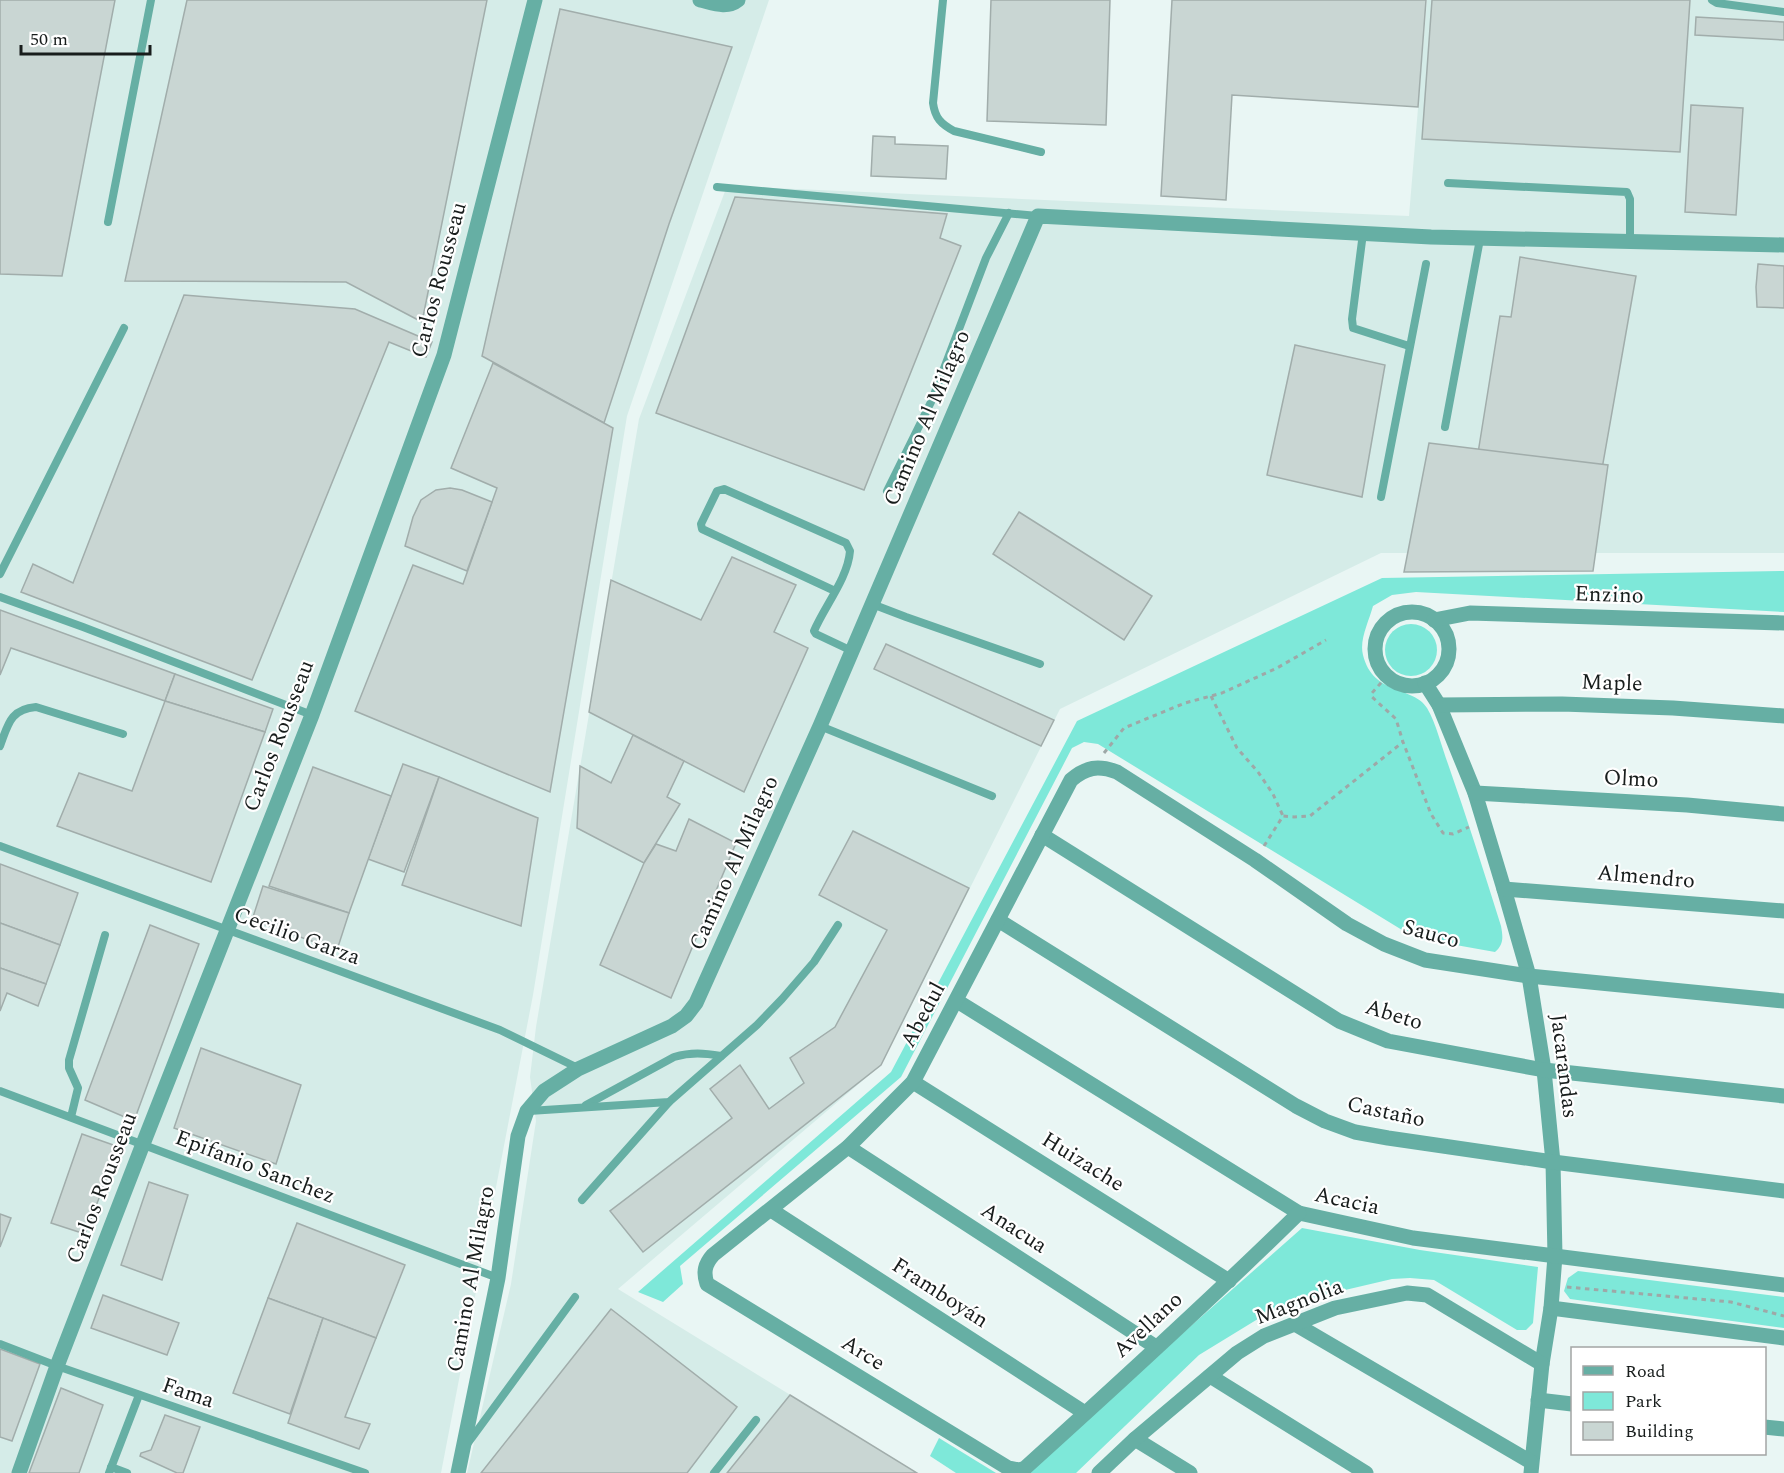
<svg xmlns="http://www.w3.org/2000/svg" width="1784" height="1473" viewBox="0 0 1784 1473" font-family="Spectral,serif">
  <style>
    .built { fill: #d5ece8 }
    .green { fill: #7ee8d9 }
    .building { fill: #c9d6d3; stroke: #a1adab; stroke-width: 1.5 }
    .lines { fill: none; stroke-linecap: round; stroke-linejoin: round }
    .path { stroke: #9ea8a7; stroke-width: 3; stroke-dasharray: 4.5 4.5; stroke-linecap: butt }
    .service { stroke: #66afa4; stroke-width: 8 }
    .minor { stroke: #66afa4; stroke-width: 15 }
    .labels { text-anchor: middle; dominant-baseline: central; stroke-width: 4.5; stroke-linejoin: round; paint-order: stroke }
    .street-label { font-size: 22px; fill: #181d1c; stroke: #fff }
  </style>
  <rect width="100%" height="100%" fill="#e9f6f4"/>
  <!-- built -->
  <g class="built">
    <path d="M0,0H769L627,416L533,995L441,1473H0Z"/>
    <path d="M1427,0H1784V553H1381L1060,709L881,1065L618,1289L917,1473H467L511,1284L536,1121L530,1077L536,1027L639,419L727,186L1409,216Z"/>
  </g>
  <!-- green -->
  <g class="green">
    <path d="M1784,571V612L1416,592L1392,595L1373,606C1369,621 1359,640 1363,655C1373,696 1414,686 1427,708C1436,723 1442,748 1448,764C1467,818 1484,872 1501,926C1503,937 1504,944 1495,952L1439,942L1407,933L1098,744L1084,742L1072,748L901,1077L680,1266L683,1284L663,1302L638,1292L891,1072L1077,721L1382,578Z"/>
    <circle cx="1411" cy="650" r="26"/>
    <path d="M1302,1228L1420,1250L1538,1267L1533,1323L1526,1330H1517L1434,1280L1410,1278L1392,1279L1311,1298L1266,1314L1199,1355L1076,1473H1024Z"/>
    <path d="M1578,1271L1784,1297V1328L1570,1299L1564,1291L1568,1278Z"/>
    <path d="M939,1438L996,1473H956L930,1456Z"/>
  </g>
  <!-- building -->
  <g class="building">
    <path d="M0,0H115L62,276L0,274Z"/>
    <path d="M187,0H487L422,322L346,282L125,281Z"/>
    <path d="M991,0H1110L1106,125L987,121Z"/>
    <path d="M1172,0H1426L1418,107L1232,95L1226,200L1161,196Z"/>
    <path d="M1432,0H1690L1680,152L1422,139Z"/>
    <path d="M560,9L732,47L669,224L604,423L482,356Z"/>
    <path d="M1696,17L1784,22V40L1695,35Z"/>
    <path d="M1691,105L1743,108L1736,215L1685,212Z"/>
    <path d="M873,136L895,137V144L948,146L946,179L871,176Z"/>
    <path d="M735,197L947,214L940,238L961,246L864,490L656,413Z"/>
    <path d="M1520,257L1636,276L1602,469L1478,453L1500,316L1511,317Z"/>
    <path d="M1758,264L1784,266V308L1757,307L1756,287Z"/>
    <path d="M184,295L355,309L432,342L426,357L389,342L252,680L21,592L33,564L73,583Z"/>
    <path d="M1295,345L1385,365L1362,497L1267,475Z"/>
    <path d="M493,363L613,428L550,792L355,711L413,565L463,584L497,488L451,468Z"/>
    <path d="M1429,443L1608,465L1593,571L1404,572Z"/>
    <path d="M450,488L462,490L492,502L467,571L405,546L413,517L421,500L436,490Z"/>
    <path d="M1019,512L1152,596L1124,640L993,554Z"/>
    <path d="M732,557L796,585L774,632L808,648L744,792L589,712L611,580L701,620Z"/>
    <path d="M0,610L175,674L165,701L11,648L0,675Z"/>
    <path d="M886,644L1054,720L1041,746L874,669Z"/>
    <path d="M175,674L273,709L265,732L165,701Z"/>
    <path d="M165,701L265,732L211,882L57,826L79,773L132,791Z"/>
    <path d="M633,735L684,761L667,797L680,804L644,863L577,828L580,766L611,783Z"/>
    <path d="M403,764L439,777L404,872L368,859Z"/>
    <path d="M313,767L391,796L349,913L269,886Z"/>
    <path d="M439,777L538,818L521,926L402,885Z"/>
    <path d="M689,819L736,843L671,998L600,965L644,863L656,844L676,851Z"/>
    <path d="M853,831L969,888L881,1065L643,1252L610,1211L732,1118L710,1089L740,1065L769,1109L804,1083L790,1058L835,1027L887,930L819,895Z"/>
    <path d="M0,864L78,893L60,945L0,923Z"/>
    <path d="M263,886L349,913L337,950L252,920Z"/>
    <path d="M0,923L60,945L46,984L0,968Z"/>
    <path d="M150,925L199,944L134,1121L85,1100Z"/>
    <path d="M0,968L46,984L38,1006L7,993L0,1011Z"/>
    <path d="M201,1048L301,1085L276,1164L174,1128Z"/>
    <path d="M82,1134L119,1147L85,1234L51,1223Z"/>
    <path d="M149,1182L188,1195L162,1280L121,1265Z"/>
    <path d="M0,1214L11,1218L0,1247Z"/>
    <path d="M297,1223L405,1265L376,1338L268,1298Z"/>
    <path d="M103,1295L179,1323L167,1355L91,1328Z"/>
    <path d="M268,1298L323,1318L290,1414L233,1393Z"/>
    <path d="M611,1309L737,1407L687,1473H481Z"/>
    <path d="M323,1318L376,1338L345,1417L370,1424L359,1449L288,1423Z"/>
    <path d="M0,1349L40,1364L12,1441L0,1437Z"/>
    <path d="M61,1388L103,1405L79,1473H29Z"/>
    <path d="M790,1395L917,1473H727Z"/>
    <path d="M165,1415L200,1427L183,1473H177L140,1456L141,1453L151,1450Z"/>
  </g>
  <g class="lines">
    <!-- path -->
    <g class="path">
      <path d="M1387,676L1372,693V697L1396,719L1403,742L1431,814L1443,833L1453,834L1469,827"/>
      <path d="M1211,696L1237,748L1258,772L1273,794L1283,816"/>
      <path d="M1104,753L1124,728L1185,703L1222,693L1277,668L1326,640"/>
      <path d="M1264,846L1283,816L1294,817L1310,816L1403,742"/>
      <path d="M1567,1287L1731,1302L1784,1316"/>
    </g>
    <!-- service -->
    <g class="service">
      <path d="M943,0L933,103C935,118 941,124 954,131L1041,152"/>
      <path d="M1712,0L1717,3L1784,12"/>
      <path d="M1448,183L1627,192L1630,199V242"/>
      <path d="M717,187L1038,216"/>
      <path d="M108,222L151,0"/>
      <path d="M1363,233L1352,319L1353,328L1409,346"/>
      <path d="M1445,427L1480,239"/>
      <path d="M887,491L932,400L986,258L1009,213"/>
      <path d="M1381,497L1426,264"/>
      <path d="M0,574L124,328"/>
      <path d="M835,591L702,529L701,524L717,491L724,489L846,543L850,551C848,578 824,607 814,631L816,634L852,651"/>
      <path d="M0,597L83,627L312,715"/>
      <path d="M872,604L906,617L1040,664"/>
      <path d="M820,726L992,796"/>
      <path d="M0,746C8,725 10,709 36,707L123,734"/>
      <path d="M0,846L500,1030L578,1068"/>
      <path d="M0,1091L498,1278"/>
      <path d="M586,1105L674,1057C691,1052 704,1053 721,1056"/>
      <path d="M529,1111L669,1102L757,1025L782,999L814,962L838,925"/>
      <path d="M71,1117L78,1088L69,1068V1060L105,935"/>
      <path d="M582,1200L669,1102"/>
      <path d="M0,1344L57,1366L365,1473"/>
      <path d="M468,1443L575,1297"/>
      <path d="M111,1467L127,1473"/>
      <path d="M109,1473L139,1395"/>
      <path d="M714,1473L756,1420"/>
    </g>
    <!-- minor -->
    <g class="minor">
      <path d="M700,0C713,3 727,9 738,0"/>
      <circle cx="1412" cy="649" r="37"/>
      <path d="M1434,620L1470,613L1784,623"/>
      <path d="M1425,683L1439,705L1475,793L1504,889L1529,976L1544,1070L1553,1162L1555,1256L1551,1308L1542,1364L1531,1473"/>
      <path d="M1439,705L1562,704L1673,708L1784,716"/>
      <path d="M1475,793L1687,805L1784,814"/>
      <path d="M1042,835L1339,1021L1388,1041L1544,1070L1784,1096"/>
      <path d="M1504,889L1784,911"/>
      <path d="M998,920L1296,1106L1325,1121L1355,1132L1388,1138L1553,1162L1784,1191"/>
      <path d="M957,1001L1299,1213L1413,1238L1784,1285"/>
      <path d="M913,1082L1229,1281"/>
      <path d="M848,1147L1156,1347"/>
      <path d="M771,1210L1085,1413"/>
      <path d="M1299,1213C1210,1300 1118,1384 1025,1468L1019,1470L1008,1468L707,1284C703,1272 705,1264 713,1255L848,1147L913,1082L1071,780C1086,767 1098,765 1117,772L1255,860L1347,924L1384,944L1425,960L1529,976L1784,1001"/>
      <path d="M1551,1308L1784,1338"/>
      <path d="M1295,1324L1531,1462"/>
      <path d="M1210,1376L1366,1473"/>
      <path d="M1538,1400L1572,1404"/>
      <path d="M1764,1427L1784,1429"/>
      <path d="M1135,1439L1190,1473"/>
      <path d="M19,1473L57,1366L143,1144L312,715L444,355L535,0"/>
      <path d="M458,1473L498,1278L518,1136L527,1111L544,1091L578,1069L672,1026L686,1016L696,1003L820,726L1038,216L1431,237L1784,245"/>
      <path d="M1099,1473L1135,1439L1237,1353L1264,1336L1335,1308L1407,1293L1427,1295L1542,1364"/>
    </g>
  </g>
  <g class="labels">
    <!-- street labels -->
    <g class="street-label">
      <text transform="translate(439 280) rotate(-75)">Carlos Rousseau</text>
      <text transform="translate(927 418) rotate(-67)">Camino Al Milagro</text>
      <text transform="translate(1609 595) rotate(2)">Enzino</text>
      <text transform="translate(1612 683) rotate(2)">Maple</text>
      <text transform="translate(279 736) rotate(-69)">Carlos Rousseau</text>
      <text transform="translate(1631 779) rotate(3)">Olmo</text>
      <text transform="translate(734 863) rotate(-66)">Camino Al Milagro</text>
      <text transform="translate(1646 877) rotate(5)">Almendro</text>
      <text transform="translate(1431 934) rotate(15)">Sauco</text>
      <text transform="translate(297 936) rotate(20)">Cecilio Garza</text>
      <text transform="translate(923 1015) rotate(-62)">Abedul</text>
      <text transform="translate(1394 1015) rotate(17)">Abeto</text>
      <text transform="translate(1564 1066) rotate(83)">Jacarandas</text>
      <text transform="translate(1386 1112) rotate(12)">Castaño</text>
      <text transform="translate(1083 1162) rotate(32)">Huizache</text>
      <text transform="translate(255 1167) rotate(21)">Epifanio Sanchez</text>
      <text transform="translate(102 1188) rotate(-69)">Carlos Rousseau</text>
      <text transform="translate(1347 1201) rotate(12)">Acacia</text>
      <text transform="translate(1014 1228) rotate(33)">Anacua</text>
      <text transform="translate(471 1279) rotate(-80)">Camino Al Milagro</text>
      <text transform="translate(940 1293) rotate(33)">Framboyán</text>
      <text transform="translate(1299 1302) rotate(-21)">Magnolia</text>
      <text transform="translate(1148 1325) rotate(-43)">Avellano</text>
      <text transform="translate(863 1353) rotate(32)">Arce</text>
      <text transform="translate(188 1393) rotate(19)">Fama</text>
    </g>
  </g>
  <!-- legend -->
  <rect x="1571" y="1347" width="195" height="108" fill="#ffffff" stroke="#a3a5a4" stroke-width="1.5"/>
  <rect x="1583" y="1366" width="30" height="9" fill="#66afa4" stroke="#a3a5a4" stroke-width="1.5"/>
  <text x="1625" y="1377" font-size="18" fill="#181d1c">Road</text>
  <rect x="1583" y="1392" width="30" height="18" fill="#7ee8d9" stroke="#a3a5a4" stroke-width="1.5"/>
  <text x="1625" y="1407" font-size="18" fill="#181d1c">Park</text>
  <rect x="1583" y="1422" width="30" height="18" fill="#c9d6d3" stroke="#a3a5a4" stroke-width="1.5"/>
  <text x="1625" y="1437" font-size="18" fill="#181d1c">Building</text>
  <!-- scale -->
  <path d="M21 45v9h129v-9" fill="none" stroke="#181d1c" stroke-width="3"/>
  <text x="30" y="45" font-size="18" fill="#181d1c" stroke="#ffffff" stroke-width="4.5" paint-order="stroke">50 m</text>
</svg>
